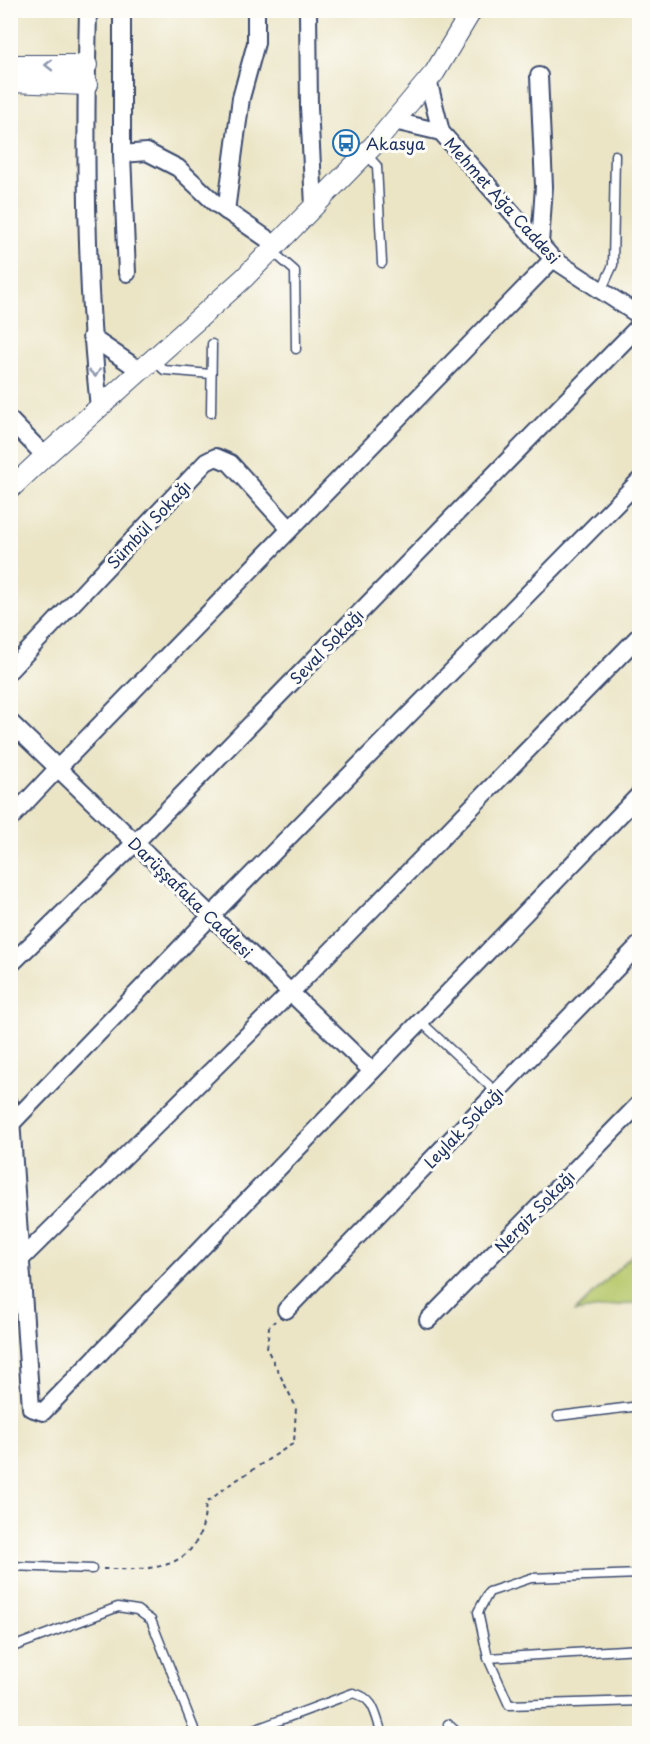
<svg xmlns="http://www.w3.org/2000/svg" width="650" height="1744" viewBox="0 0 650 1744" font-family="'Playpen Sans',sans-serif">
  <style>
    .green { fill: #b6c86b; stroke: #687c64; stroke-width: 1.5 }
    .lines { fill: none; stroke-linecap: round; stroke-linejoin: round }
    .service-casing { stroke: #3a4a6e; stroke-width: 11 }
    .minor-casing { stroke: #3a4a6e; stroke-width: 20 }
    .tertiary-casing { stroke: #3a4a6e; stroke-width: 22 }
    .path { stroke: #3a4a6e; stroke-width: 2; stroke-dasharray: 4.5 4.5; stroke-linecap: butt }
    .service { stroke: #fff; stroke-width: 8 }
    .minor { stroke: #fff; stroke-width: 16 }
    .tertiary { stroke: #fff; stroke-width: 20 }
    .oneway { stroke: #8d97ae }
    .labels { text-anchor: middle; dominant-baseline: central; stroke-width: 6; stroke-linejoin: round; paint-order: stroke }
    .poi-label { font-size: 16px; fill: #1b2f5e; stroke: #fdfcf7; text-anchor: start }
    .street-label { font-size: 16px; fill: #1b2f5e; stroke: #fdfcf7 }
  </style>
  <rect width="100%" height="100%" fill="#fdfcf7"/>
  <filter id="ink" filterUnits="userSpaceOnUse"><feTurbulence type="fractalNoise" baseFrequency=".0167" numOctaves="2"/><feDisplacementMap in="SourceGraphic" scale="12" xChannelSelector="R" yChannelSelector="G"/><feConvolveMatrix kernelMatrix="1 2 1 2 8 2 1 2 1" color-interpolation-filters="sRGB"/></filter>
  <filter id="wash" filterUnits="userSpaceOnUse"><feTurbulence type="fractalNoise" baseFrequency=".008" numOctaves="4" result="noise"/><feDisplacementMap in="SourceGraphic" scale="24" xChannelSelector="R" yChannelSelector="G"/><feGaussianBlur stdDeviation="1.35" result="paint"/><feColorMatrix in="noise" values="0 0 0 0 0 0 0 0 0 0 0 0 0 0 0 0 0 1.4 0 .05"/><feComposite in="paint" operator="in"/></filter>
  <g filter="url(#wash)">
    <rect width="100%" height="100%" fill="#ebe5c6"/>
    <!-- green -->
    <path class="green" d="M639,1248V1302L575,1312Z"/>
  </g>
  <g filter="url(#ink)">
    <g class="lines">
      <defs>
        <g id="service">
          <path d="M366,154L377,166L382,263"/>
          <path d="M271,250L295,271L296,349"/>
          <path d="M601,291L613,265L615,155"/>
          <path d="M154,360L164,370L211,374"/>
          <path d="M211,413L212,344"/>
          <path d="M420,1021L496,1092"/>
          <path d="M10,1284L23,1283"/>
          <path d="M558,1416L640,1406"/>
          <path d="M10,1566L92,1569"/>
          <path d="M640,1574L531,1578L489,1592L478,1612L488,1658L509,1705L640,1701"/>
          <path d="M10,1648L118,1607L137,1610L151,1620L196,1734"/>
          <path d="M488,1658L640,1649"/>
          <path d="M448,1724L459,1734"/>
          <path d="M243,1734L353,1693C375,1698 375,1714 382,1734"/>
        </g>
        <g id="minor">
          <path d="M88,10C85,143 85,277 99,408"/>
          <path d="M122,10V154L127,273"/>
          <path d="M308,10L309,107L314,206"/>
          <path d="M539,76L544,186L540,244"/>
          <path d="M428,80L441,132L553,259L640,316"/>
          <path d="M394,121L441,132"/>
          <path d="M122,154L147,152L178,168L215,203L276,245"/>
          <path d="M226,211L241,98L256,43V10"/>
          <path d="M91,337L141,371"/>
          <path d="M10,420L45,456"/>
          <path d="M10,670L206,462L216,457L230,463L290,529"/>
          <path d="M10,722L372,1071"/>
          <path d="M10,819L58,768L553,259"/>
          <path d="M10,965L135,843L640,325"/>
          <path d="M10,1105L31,1408L43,1412L640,794"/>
          <path d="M12,1123L211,916L640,480"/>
          <path d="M21,1259L290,993L640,635"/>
          <path d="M286,1310L640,944"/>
          <path d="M428,1320L640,1103"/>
        </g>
        <g id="tertiary">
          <path d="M10,65H87"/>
          <path d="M10,82L87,85"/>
          <path d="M10,489L45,456L244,278L373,146L435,72L472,10"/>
        </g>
      </defs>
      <!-- service casing -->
      <use href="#service" class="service-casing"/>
      <!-- minor casing -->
      <use href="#minor" class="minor-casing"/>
      <!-- tertiary casing -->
      <use href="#tertiary" class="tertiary-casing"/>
      <!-- path -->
      <path class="path" d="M103,1569C140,1569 186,1574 201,1531C204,1523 205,1512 206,1503L229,1485L294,1443L296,1407L267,1349L269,1327L275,1321"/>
      <!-- service -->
      <use href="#service" class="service"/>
      <!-- minor -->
      <use href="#minor" class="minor"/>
      <!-- tertiary -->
      <use href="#tertiary" class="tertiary"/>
    </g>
    <!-- one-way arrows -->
    <defs><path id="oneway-chevron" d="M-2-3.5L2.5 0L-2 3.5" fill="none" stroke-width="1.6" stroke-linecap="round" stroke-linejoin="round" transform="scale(1.5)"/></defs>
    <g class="oneway">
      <use href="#oneway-chevron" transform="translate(49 65) rotate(-180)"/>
      <use href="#oneway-chevron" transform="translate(95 373) rotate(84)"/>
    </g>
  </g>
  <!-- icons -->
  <defs>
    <symbol id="bus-ring" viewBox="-11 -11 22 22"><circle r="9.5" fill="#fdfcf7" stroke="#1f6fb2" stroke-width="1.5"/><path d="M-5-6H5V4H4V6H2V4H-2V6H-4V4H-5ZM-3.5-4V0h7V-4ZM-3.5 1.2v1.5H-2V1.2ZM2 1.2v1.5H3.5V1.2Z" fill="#1f6fb2"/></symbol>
  </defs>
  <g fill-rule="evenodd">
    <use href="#bus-ring" x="331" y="128" width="30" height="30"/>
  </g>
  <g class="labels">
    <!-- poi labels -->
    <g class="poi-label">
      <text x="366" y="143">Akasya</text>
    </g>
    <!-- street labels -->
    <g class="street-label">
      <text transform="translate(503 200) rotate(48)">Mehmet Ağa Caddesi</text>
      <text transform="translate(148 524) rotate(-47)">Sümbül Sokağı</text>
      <text transform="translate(326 646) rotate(-46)">Seval Sokağı</text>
      <text transform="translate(191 897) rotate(44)">Darüşşafaka Caddesi</text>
      <text transform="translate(463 1127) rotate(-46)">Leylak Sokağı</text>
      <text transform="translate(534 1211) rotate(-46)">Nergiz Sokağı</text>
    </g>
  </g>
  <!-- margin -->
  <rect width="650" height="1744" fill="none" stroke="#fdfcf7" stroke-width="36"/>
</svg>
